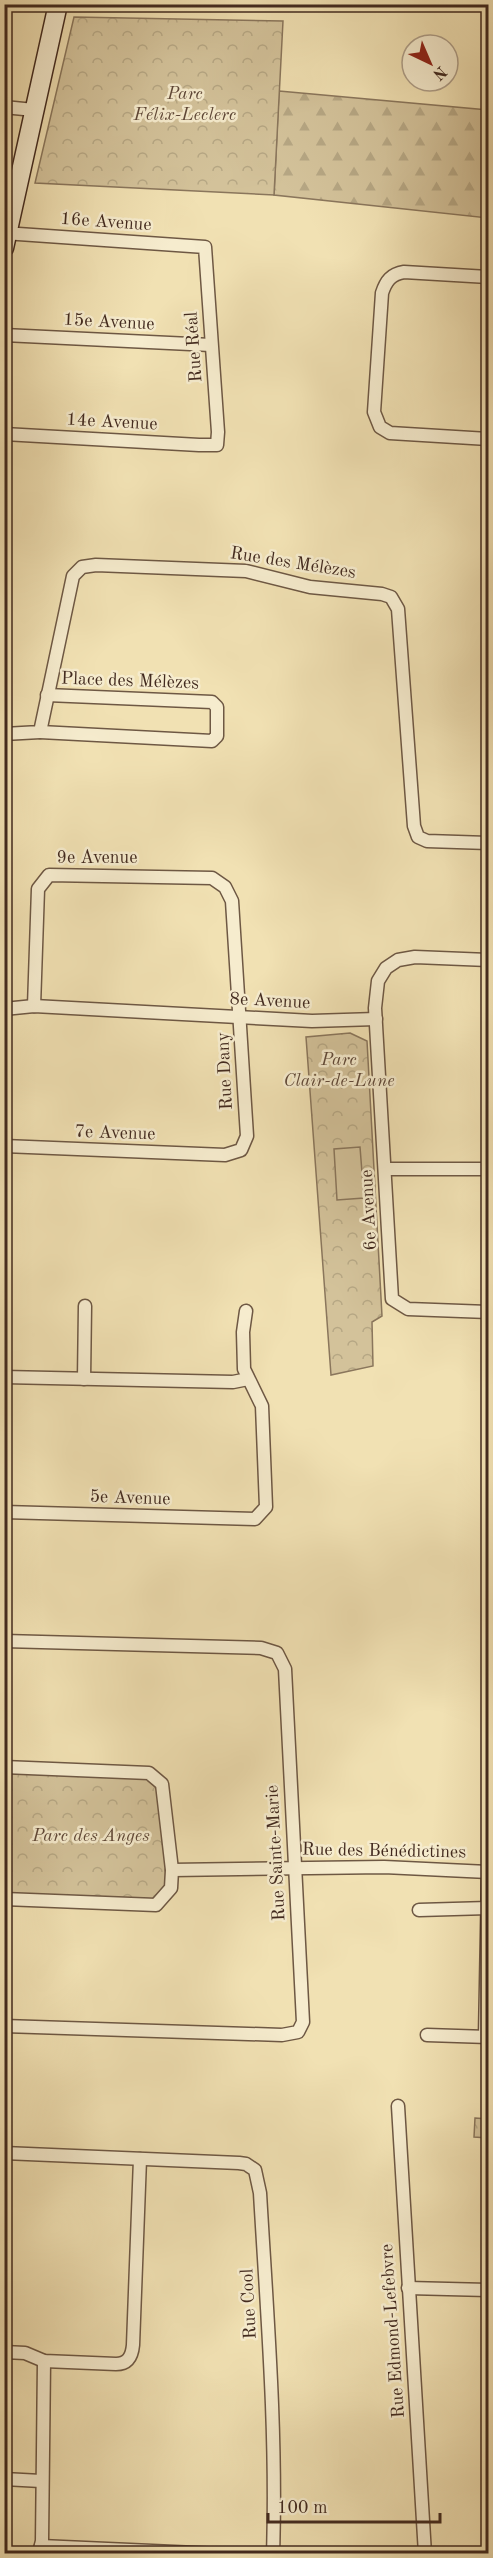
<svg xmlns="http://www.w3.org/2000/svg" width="493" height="2558" viewBox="0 0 493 2558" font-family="'Old Standard TT',serif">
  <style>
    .forest { fill: url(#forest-firs); stroke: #8a765c; stroke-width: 1.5 }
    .park { fill: url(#park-crowns); stroke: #8a765c; stroke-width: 1.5 }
    .garden { fill: #d3c29a; stroke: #8a765c; stroke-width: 1.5 }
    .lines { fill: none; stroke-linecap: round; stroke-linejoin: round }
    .street-casing { stroke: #6e5844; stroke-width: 15 }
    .secondary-casing { stroke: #422a1f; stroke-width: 21 }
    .street { stroke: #f6ecce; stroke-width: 12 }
    .secondary { stroke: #f6ecce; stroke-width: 18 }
    .labels { text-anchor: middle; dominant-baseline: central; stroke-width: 5; stroke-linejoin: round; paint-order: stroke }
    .park-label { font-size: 18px; font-style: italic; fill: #5f4838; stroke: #f6ecce }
    .street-label { font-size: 18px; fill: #422a1f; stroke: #f6ecce }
  </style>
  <defs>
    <pattern id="forest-firs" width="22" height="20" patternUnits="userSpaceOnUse" patternTransform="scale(1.5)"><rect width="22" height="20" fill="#d3c29a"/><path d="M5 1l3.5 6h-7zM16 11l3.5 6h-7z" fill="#b6a784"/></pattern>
    <pattern id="park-crowns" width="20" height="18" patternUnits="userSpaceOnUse" patternTransform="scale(1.5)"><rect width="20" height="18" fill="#d3c29a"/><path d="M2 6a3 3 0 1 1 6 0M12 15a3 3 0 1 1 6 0" fill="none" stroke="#b6a784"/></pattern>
  </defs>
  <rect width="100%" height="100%" fill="#f1e1b3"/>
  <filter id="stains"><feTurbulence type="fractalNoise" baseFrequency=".00333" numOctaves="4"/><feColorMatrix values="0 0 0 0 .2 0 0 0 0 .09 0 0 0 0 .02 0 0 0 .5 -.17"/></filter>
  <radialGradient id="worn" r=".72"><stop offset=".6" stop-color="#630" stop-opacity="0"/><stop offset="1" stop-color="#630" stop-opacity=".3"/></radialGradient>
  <!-- forest -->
  <path class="forest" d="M279,91L488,110V218L274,195Z"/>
  <!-- park -->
  <g class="park">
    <path d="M74,17L283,21L274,195L35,183Z"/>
    <path d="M350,1033L367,1041L382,1316L372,1322L373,1366L331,1375L306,1037Z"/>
    <path d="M5,1767L149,1773L162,1784L171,1888L156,1905L5,1899Z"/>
    <path d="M475,2118L488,2119V2138L474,2137Z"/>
  </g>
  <!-- garden -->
  <path class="garden" d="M360,1147L364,1198L337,1200L334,1149Z"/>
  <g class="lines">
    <defs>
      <g id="street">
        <path d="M4,107L34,110"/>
        <path d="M4,233L205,247L218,432L217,445H199L4,434"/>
        <path d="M488,277L404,272C391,274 386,281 382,293L374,412L380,427L390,433L488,439"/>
        <path d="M4,335L211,345"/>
        <path d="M40,732L212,741L217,736V707L212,702L47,695"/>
        <path d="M4,734L40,732L73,576L82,567L96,565L246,571L310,587L382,594L391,597L398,609L414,826L418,837L427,841L488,843"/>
        <path d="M488,960L415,957L398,960L386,968L378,981L375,1008L392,1299L408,1309L488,1312"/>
        <path d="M4,1009L34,1006L312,1021L376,1019"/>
        <path d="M4,1146L225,1155L241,1150L247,1136L232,901L225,887L212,878L49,875L38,889L34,1006"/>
        <path d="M385,1169H488"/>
        <path d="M4,1377L233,1382L248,1379"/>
        <path d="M84,1379L85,1306"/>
        <path d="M4,1512L255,1519L266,1507L262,1406L244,1369L243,1332L246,1311"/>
        <path d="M4,1641L261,1648L277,1653L285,1669L303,2022L298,2032L282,2035L4,2026"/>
        <path d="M4,1767L149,1773L162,1784L172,1870L171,1888L156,1905L4,1899"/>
        <path d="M172,1870L384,1867L488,1872"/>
        <path d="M419,1910L488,1908"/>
        <path d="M427,2035L488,2037"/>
        <path d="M485,2037L488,1877"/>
        <path d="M398,2106L425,2554"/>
        <path d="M4,2153L239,2163L246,2164L255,2170L260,2193C267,2313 277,2433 273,2554"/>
        <path d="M408,2288L488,2290"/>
        <path d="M4,2352L25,2353L44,2361L116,2364C128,2364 132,2356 133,2345L140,2159"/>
        <path d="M4,2479L41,2481"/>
        <path d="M41,2546L219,2554"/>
        <path d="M37,2554L40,2549L42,2541L44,2361"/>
      </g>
      <path id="secondary" d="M4,248L58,4"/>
    </defs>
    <!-- street casing -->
    <use href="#street" class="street-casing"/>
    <!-- secondary casing -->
    <use href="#secondary" class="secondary-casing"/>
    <!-- street -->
    <use href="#street" class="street"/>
    <!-- secondary -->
    <use href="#secondary" class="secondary"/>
  </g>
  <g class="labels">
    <!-- park labels -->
    <g class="park-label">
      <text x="185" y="94">Parc<tspan x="185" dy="21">Félix-Leclerc</tspan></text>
      <text x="339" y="1060">Parc<tspan x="339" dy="21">Clair-de-Lune</tspan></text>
      <text x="91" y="1836">Parc des Anges</text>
    </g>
    <!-- street labels -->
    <g class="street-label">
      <text transform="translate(106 222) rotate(4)">16e Avenue</text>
      <text transform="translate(109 322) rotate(3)">15e Avenue</text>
      <text transform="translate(194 347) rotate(-94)">Rue Réal</text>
      <text transform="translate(112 422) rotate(3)">14e Avenue</text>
      <text transform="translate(293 563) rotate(9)">Rue des Mélèzes</text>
      <text transform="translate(130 681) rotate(2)">Place des Mélèzes</text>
      <text x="97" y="858">9e Avenue</text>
      <text transform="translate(270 1001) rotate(3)">8e Avenue</text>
      <text transform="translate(225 1071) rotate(-93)">Rue Dany</text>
      <text transform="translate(115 1133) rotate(2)">7e Avenue</text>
      <text transform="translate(369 1210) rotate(-93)">6e Avenue</text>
      <text transform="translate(130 1498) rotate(2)">5e Avenue</text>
      <text transform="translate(384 1851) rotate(1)">Rue des Bénédictines</text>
      <text transform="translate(276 1853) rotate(-93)">Rue Sainte-Marie</text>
      <text transform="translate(249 2304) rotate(-93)">Rue Cool</text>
      <text transform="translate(393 2331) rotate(-94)">Rue Edmond-Lefebvre</text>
    </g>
  </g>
  <!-- margin -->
  <rect width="493" height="2558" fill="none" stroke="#f1e1b3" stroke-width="24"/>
  <rect x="6" y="6" width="481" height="2546" fill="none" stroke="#422a1f" stroke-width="3"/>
  <rect x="12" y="12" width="469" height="2534" fill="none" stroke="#422a1f" stroke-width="1.5"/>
  <!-- north arrow -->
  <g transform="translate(430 63) rotate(136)"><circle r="28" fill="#f6ecce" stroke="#ae9e88" stroke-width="1.5"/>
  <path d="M0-4.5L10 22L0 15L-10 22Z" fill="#8f2418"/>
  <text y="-9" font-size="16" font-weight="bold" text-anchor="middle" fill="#422a1f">N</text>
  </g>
  <!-- scale -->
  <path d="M268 2513v9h172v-9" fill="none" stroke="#422a1f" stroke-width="3"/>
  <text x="277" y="2513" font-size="18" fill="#422a1f" stroke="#f6ecce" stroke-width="4.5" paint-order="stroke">100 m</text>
  <rect width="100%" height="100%" filter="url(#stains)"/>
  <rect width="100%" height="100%" fill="url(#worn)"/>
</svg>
